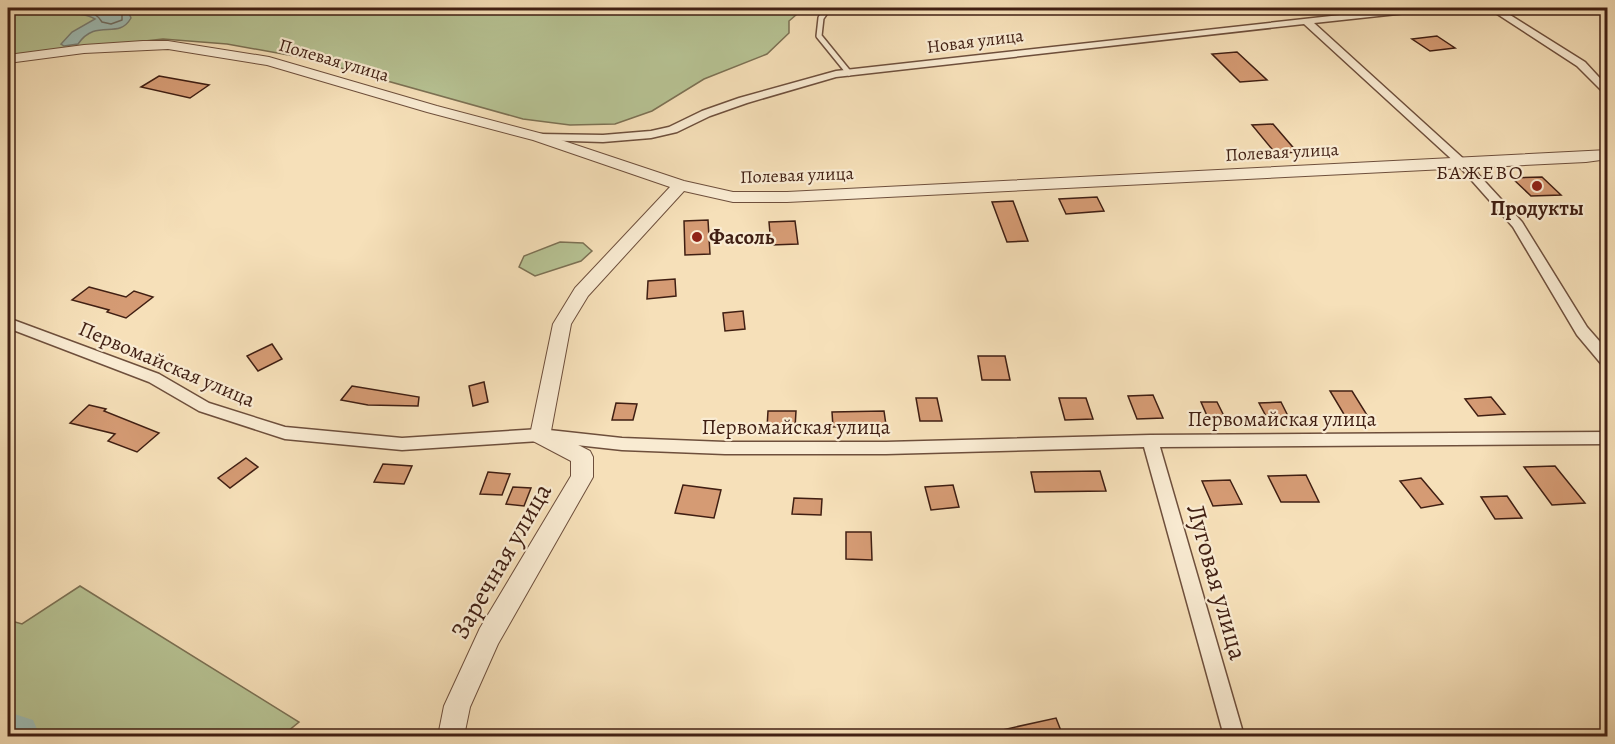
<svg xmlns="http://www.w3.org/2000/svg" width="1615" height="744" viewBox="0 0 1615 744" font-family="Alegreya,serif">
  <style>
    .green { fill: #b7c394; stroke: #7c7154; stroke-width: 1.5 }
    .water { fill: #9ebcb5; stroke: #787d74; stroke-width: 1.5 }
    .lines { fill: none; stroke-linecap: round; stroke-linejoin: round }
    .shore { stroke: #6f6e64; stroke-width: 1.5 }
    .river { fill: #9ebcb5; fill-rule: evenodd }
    .building { fill: #d59b74; stroke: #401f13; stroke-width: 1.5 }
    .service-casing { stroke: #6e4f3c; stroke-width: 8 }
    .minor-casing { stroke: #6e4f3c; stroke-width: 3 }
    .tertiary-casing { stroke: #6e4f3c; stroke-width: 2 }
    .service { stroke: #f9ebd2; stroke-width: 5 }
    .minor { fill: #f9ebd2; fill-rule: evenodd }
    .tertiary { fill: #f9ebd2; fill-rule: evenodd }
    .poi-dot { fill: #8f2418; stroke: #f9ebd2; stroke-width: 2 }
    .labels { text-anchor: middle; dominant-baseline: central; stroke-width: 4.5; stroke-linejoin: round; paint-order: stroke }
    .far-street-label { font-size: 18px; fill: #401f13; stroke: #f9ebd2 }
    .far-quarter-label { font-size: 20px; letter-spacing: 1.5px; fill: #401f13; stroke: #f9ebd2 }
    .poi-label { font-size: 21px; font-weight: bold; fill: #401f13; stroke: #f9ebd2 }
    .street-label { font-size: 21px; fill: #401f13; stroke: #f9ebd2 }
    .near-street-label { font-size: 26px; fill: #401f13; stroke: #f9ebd2 }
  </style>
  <rect width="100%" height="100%" fill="#f6e0b9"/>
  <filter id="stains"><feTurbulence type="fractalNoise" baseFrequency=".00333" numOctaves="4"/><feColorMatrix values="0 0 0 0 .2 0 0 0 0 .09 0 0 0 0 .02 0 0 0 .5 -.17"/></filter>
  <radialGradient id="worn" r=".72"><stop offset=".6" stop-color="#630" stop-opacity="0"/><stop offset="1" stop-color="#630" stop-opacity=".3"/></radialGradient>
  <!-- green -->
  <g class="green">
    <path d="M8,8H804L789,21V33L767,54L704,79L652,111L615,124L570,125L523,119L305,58L227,44L163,39L8,56Z"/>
    <path d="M560,242L583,243L592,251L581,261L535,276L519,267L524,256Z"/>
    <path d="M80,586L299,722L282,736H8V620L22,624Z"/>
  </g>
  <!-- water -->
  <path class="water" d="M34,8H61L73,10L89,8H127L131,18C118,41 97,17 78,44L64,46L61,44L72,32L95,19C78,9 54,19 34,11Z"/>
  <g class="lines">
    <!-- shore -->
    <path class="shore" d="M42,8C62,10 90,2 102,22L111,24L122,20V8"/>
    <!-- river -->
    <path class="river" d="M8,712L33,720L40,736H8Z"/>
  </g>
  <!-- building -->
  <g class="building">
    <path d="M1437,36L1455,48L1430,51L1412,39Z"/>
    <path d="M1237,52L1267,80L1240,82L1212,54Z"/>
    <path d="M159,76L209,85L190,98L141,87Z"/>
    <path d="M1273,124L1297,152L1276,154L1252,125Z"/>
    <path d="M1542,177L1561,195L1531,196L1512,178Z"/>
    <path d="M1097,197L1104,211L1066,214L1059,199Z"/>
    <path d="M1013,201L1028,241L1007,242L992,202Z"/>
    <path d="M708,220L710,254L685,255L684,221Z"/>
    <path d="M795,221L798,244L771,245L769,222Z"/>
    <path d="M675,279L676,296L647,299L648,281Z"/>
    <path d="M89,287L126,297L134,291L153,297L126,318L107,312L109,310L72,300Z"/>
    <path d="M743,311L745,329L725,331L723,313Z"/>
    <path d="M272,344L282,359L258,371L247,356Z"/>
    <path d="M978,356H1005L1010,380H982Z"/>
    <path d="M484,382L488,402L473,406L469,386Z"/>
    <path d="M352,386L419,397L418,406L368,405L341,400Z"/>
    <path d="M1330,391H1352L1367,415L1345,416Z"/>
    <path d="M1153,395L1163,418L1137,419L1128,396Z"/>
    <path d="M1491,397L1505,414L1478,416L1465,399Z"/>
    <path d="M916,398H937L942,421H920Z"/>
    <path d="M1059,398H1086L1093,419L1065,420Z"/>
    <path d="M1201,402H1217L1225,418H1208Z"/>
    <path d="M1281,402L1289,418H1267L1259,403Z"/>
    <path d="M616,403L637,404L633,420H612Z"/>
    <path d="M89,405L106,409L104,411L159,433L137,452L108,441L115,434L70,423Z"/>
    <path d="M768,411H796L795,428H767Z"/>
    <path d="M884,411L886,425L833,427L832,412Z"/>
    <path d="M246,458L258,467L230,488L218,478Z"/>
    <path d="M383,464L412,466L404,484L374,482Z"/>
    <path d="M1555,466L1585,503L1552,505L1524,467Z"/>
    <path d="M1100,471L1106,491L1035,492L1031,472Z"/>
    <path d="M488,472L510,474L502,495L480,494Z"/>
    <path d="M1306,475L1319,502H1281L1268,476Z"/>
    <path d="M1421,478L1443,504L1421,508L1400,481Z"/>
    <path d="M1230,480L1242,504L1213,506L1202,481Z"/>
    <path d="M683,485L721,490L714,518L675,513Z"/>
    <path d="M953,485L959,507L931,510L925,487Z"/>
    <path d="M513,487L531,488L524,506L506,504Z"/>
    <path d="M1507,496L1522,518L1495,519L1481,497Z"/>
    <path d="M794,498L822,499L821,515L792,514Z"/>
    <path d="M846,532H871L872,560L846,559Z"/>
    <path d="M1056,718L1063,736H1002V730Z"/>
  </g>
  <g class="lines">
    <defs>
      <path id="service" d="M828,8L821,18L819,36L849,73"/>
      <g id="minor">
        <path d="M1404,8H1430L1425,11L1314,23L1466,161L1522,222L1587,327L1608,351V367L1603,366L1577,335L1513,227L1458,165L1304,24L836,77L747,103L710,116L677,132L651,138L603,142L538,140L532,137L538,134L603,135L651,131L669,127L702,111L739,98L836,71Z"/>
        <path d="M1488,8H1499L1585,62L1608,87V97L1577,66Z"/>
        <path d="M8,318L159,374L209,403L285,427L402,438L540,429L622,438L725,442H886L1150,435L1608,432V444L1160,447L1244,736H1224L1144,447L886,454H725L622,450L540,441L402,450L285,439L199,411L149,382L8,328Z"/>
      </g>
      <path id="tertiary" d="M143,41H168L269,57L437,106L543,134L684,181L733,192H787L1608,150V159L1586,162L787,202H733L684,191L588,296L571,324L551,431L590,451L593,457V477L498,644L470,707L464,736H438L444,706L480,628L571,476V461L533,441L530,435L553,324L575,288L670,187L533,140L427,112L267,65L168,49L84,53L8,63V55L84,45Z"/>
    </defs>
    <!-- service casing -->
    <use href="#service" class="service-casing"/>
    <!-- minor casing -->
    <use href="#minor" class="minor-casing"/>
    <!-- tertiary casing -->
    <use href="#tertiary" class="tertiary-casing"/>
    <!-- service -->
    <use href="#service" class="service"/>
    <!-- minor -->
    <use href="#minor" class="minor"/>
    <!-- tertiary -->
    <use href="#tertiary" class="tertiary"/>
  </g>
  <!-- markers -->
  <g class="poi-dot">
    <circle cx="1537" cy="186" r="6"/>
    <circle cx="697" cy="237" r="6"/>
  </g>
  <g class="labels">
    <!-- far-street labels -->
    <g class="far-street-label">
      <text transform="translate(975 41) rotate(-7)">Новая улица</text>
      <text transform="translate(334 60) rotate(16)">Полевая улица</text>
      <text transform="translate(1282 152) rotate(-3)">Полевая улица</text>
      <text transform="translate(797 175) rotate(-2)">Полевая улица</text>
    </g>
    <!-- far-quarter labels -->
    <g class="far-quarter-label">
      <text x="1480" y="172">БАЖЕВО</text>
    </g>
    <!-- poi labels -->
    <g class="poi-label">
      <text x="1537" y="208">Продукты</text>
      <text x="709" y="237" text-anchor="start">Фасоль</text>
    </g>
    <!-- street labels -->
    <g class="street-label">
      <text transform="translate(167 364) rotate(23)">Первомайская улица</text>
      <text x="1282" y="419">Первомайская улица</text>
      <text x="796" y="427">Первомайская улица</text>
    </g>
    <!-- near-street labels -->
    <g class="near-street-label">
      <text transform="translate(501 561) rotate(-60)">Заречная улица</text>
      <text transform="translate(1217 582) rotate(74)">Луговая улица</text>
    </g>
  </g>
  <!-- margin -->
  <rect width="1615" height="744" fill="none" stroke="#f6e0b9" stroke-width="30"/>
  <rect x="9" y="9" width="1597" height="726" fill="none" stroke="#401f13" stroke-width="3"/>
  <rect x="15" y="15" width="1585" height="714" fill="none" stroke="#401f13" stroke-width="1.5"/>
  <rect width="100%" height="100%" filter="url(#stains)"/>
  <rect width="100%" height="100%" fill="url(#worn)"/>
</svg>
